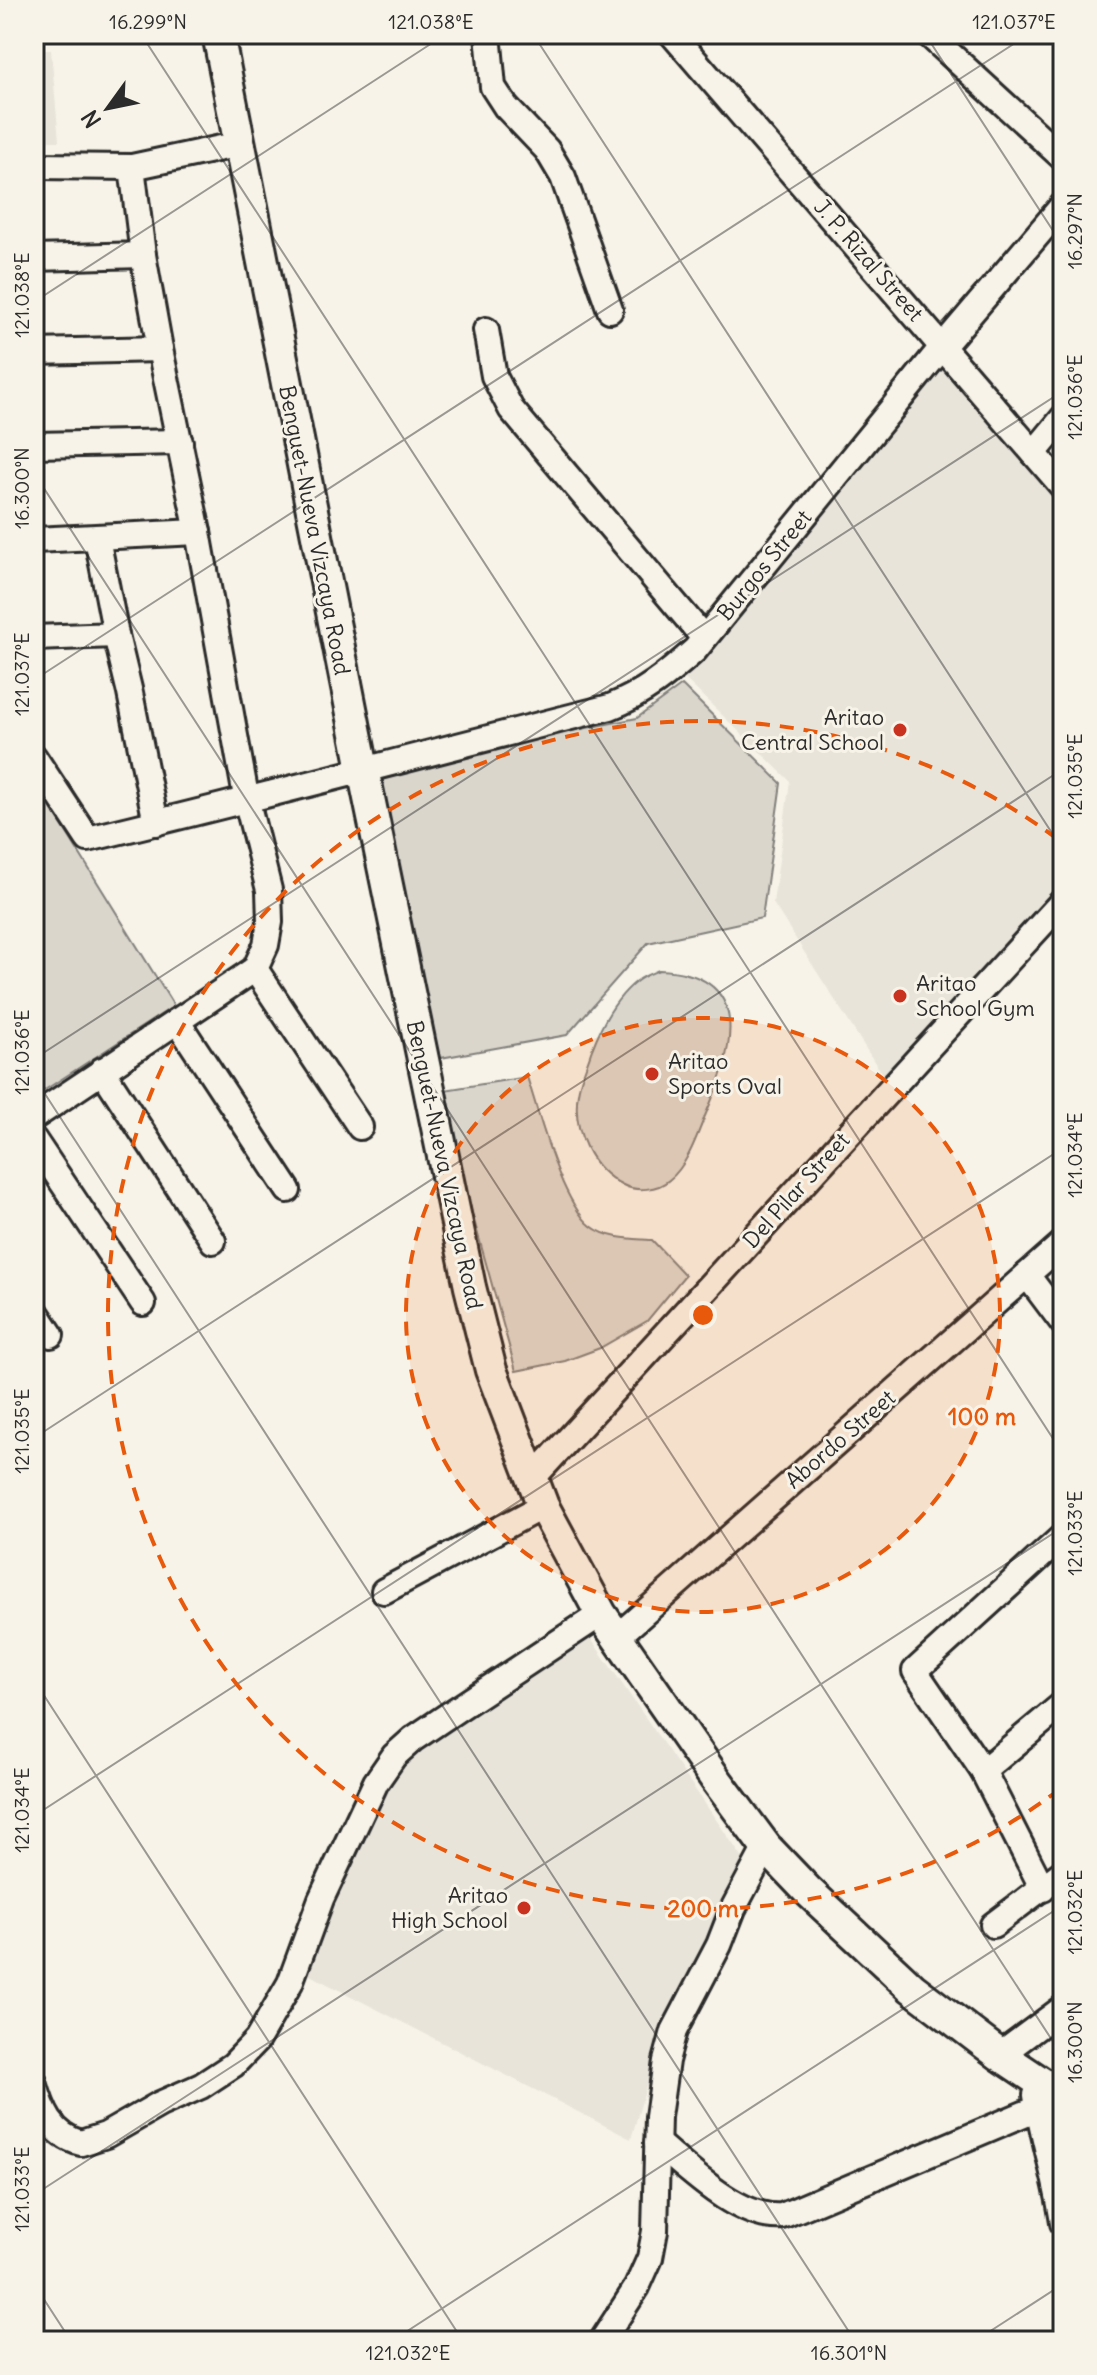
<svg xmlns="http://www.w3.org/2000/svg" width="1097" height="2375" viewBox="0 0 1097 2375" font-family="Delius,sans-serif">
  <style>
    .built { fill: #e8e4da }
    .green { fill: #dad6cc; stroke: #82807c; stroke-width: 2 }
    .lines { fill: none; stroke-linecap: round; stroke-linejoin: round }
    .minor-casing { stroke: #2b2b2b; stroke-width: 30 }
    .major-casing { stroke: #2b2b2b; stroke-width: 36 }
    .minor { stroke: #f7f3e8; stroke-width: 24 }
    .major { stroke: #f7f3e8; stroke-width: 30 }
    .ticks { fill: none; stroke: #2b2b2b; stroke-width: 2; stroke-opacity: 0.45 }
    .ring { fill: none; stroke: #e8590c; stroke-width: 4; stroke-dasharray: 14 10 }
    .poi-dot { fill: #c8321e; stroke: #f7f3e8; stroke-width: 3 }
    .labels { text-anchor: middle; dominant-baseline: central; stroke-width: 6; stroke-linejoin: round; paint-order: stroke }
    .street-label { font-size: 22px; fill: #2b2b2b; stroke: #f7f3e8 }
    .poi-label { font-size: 22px; fill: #2b2b2b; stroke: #f7f3e8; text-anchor: end }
    .centre { fill: #e8590c; stroke: #f7f3e8; stroke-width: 4 }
    .ring-label { font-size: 24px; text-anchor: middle; font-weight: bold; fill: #e8590c; stroke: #f7f3e8; stroke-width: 6; stroke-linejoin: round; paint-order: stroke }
    .neatline { fill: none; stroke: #2b2b2b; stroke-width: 3 }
    .ticks-label { font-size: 20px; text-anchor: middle; fill: #2b2b2b }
  </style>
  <rect width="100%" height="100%" fill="#f7f3e8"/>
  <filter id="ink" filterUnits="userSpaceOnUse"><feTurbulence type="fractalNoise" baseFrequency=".0125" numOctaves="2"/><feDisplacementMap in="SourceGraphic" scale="16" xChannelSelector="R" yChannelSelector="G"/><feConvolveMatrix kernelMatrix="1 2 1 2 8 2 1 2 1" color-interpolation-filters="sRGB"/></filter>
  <g filter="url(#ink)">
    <!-- built -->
    <g class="built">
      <path d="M34,50H51L59,141H34Z"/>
      <path d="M943,371L1063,509V884L966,984L938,1020L884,1077L773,903L790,781L684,678L818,510Z"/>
      <path d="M589,1636L744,1860L663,2027L631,2139L302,1971L389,1766Z"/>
    </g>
    <!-- green -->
    <g class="green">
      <path d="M682,685L781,783L762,918L648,943L567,1035L435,1059L369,771L637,718Z"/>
      <path d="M34,780L174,1006L34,1097Z"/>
      <path d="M659,970C758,974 732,1055 705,1116C697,1136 687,1166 669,1180C658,1190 636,1192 623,1185C590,1169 572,1129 578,1093C580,1079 587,1065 591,1052C601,1025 615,998 637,981C643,976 652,973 659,970Z"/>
      <path d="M527,1077C540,1116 560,1200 591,1226C607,1239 633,1239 652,1240L685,1275L647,1321L600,1348L565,1361L516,1371L438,1091Z"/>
    </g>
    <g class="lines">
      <defs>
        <g id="minor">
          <path d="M488,34L493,87L506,107L547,150L563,177L610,310"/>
          <path d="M672,34L1063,487"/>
          <path d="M928,34L1063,158"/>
          <path d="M34,166L132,167"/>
          <path d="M34,258L143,255"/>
          <path d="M486,330L494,376L511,409L704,638"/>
          <path d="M34,352L160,349"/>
          <path d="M34,445L180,442"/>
          <path d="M1034,453L1063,418"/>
          <path d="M34,540L198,532"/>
          <path d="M116,635L130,693L156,823"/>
          <path d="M34,638L116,635L97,538"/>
          <path d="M34,757L88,839C263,797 436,751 610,707C644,694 668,674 695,650L943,346L1063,205"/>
          <path d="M255,969L360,1127"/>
          <path d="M177,1021L288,1190"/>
          <path d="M102,1070L213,1241"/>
          <path d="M34,1117L255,969L266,945L270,922L269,890L247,802L198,532L160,349L143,255L132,167L240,144"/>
          <path d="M34,1140L143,1303"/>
          <path d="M1027,1275L1063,1323"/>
          <path d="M34,1309L51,1335"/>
          <path d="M531,1480L1063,901"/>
          <path d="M384,1591L543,1506"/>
          <path d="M617,1637L1063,1243"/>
          <path d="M983,1771L915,1671L1063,1536"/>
          <path d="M1043,1889L983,1771L1063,1704"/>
          <path d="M993,1925L1063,1872"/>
          <path d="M1000,2055L1063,2008"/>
          <path d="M34,2082C42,2110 51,2135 81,2143L106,2135L160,2104L201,2086L233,2065L257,2040L290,1983L321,1899L376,1782L394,1756L413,1739L456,1710L601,1614"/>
          <path d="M1036,2095C1043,2139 1057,2180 1063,2223"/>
          <path d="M657,2143C688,2169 739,2220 782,2216L1038,2108"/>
          <path d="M602,2341L637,2287L650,2258L655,2231L658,2117L666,2061L674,2031L719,1945L733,1909L766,1847"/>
        </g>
        <path id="major" d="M218,34L363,769L470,1287L491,1370L543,1506L601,1614L717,1781L766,1847L808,1891L912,1988L1000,2055L1063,2097"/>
      </defs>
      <!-- minor casing -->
      <use href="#minor" class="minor-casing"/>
      <!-- major casing -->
      <use href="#major" class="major-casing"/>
      <!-- minor -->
      <use href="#minor" class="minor"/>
      <!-- major -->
      <use href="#major" class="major"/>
    </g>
  </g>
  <!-- ticks -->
  <path class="ticks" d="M141,34L1063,1454M533,34L1063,850M925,34L1063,246M34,302L446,34M34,473L1063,2057M34,680L1029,34M34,1059L1063,391M34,1077L855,2341M34,1438L1063,769M34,1680L463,2341M34,1816L1063,1148M34,2195L1063,1527M34,2284L71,2341M392,2341L1063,1905M975,2341L1063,2284"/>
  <!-- distance rings -->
  <circle cx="703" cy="1315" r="297" fill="#e8590c" fill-opacity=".12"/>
  <g class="ring">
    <circle cx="703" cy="1315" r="297"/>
    <path d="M1060 1789A594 594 0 1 1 1060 841"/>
  </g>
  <!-- markers -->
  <g class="poi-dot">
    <circle cx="900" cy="730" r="8"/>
    <circle cx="900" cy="996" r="8"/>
    <circle cx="652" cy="1074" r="8"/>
    <circle cx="524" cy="1908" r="8"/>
  </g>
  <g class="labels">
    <!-- street labels -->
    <g class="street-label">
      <text transform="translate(869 260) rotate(49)">J. P. Rizal Street</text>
      <text transform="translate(315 530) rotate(79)">Benguet-Nueva Vizcaya Road</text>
      <text transform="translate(764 565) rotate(-51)">Burgos Street</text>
      <text transform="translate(445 1165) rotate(78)">Benguet-Nueva Vizcaya Road</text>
      <text transform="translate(796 1190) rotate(-48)">Del Pilar Street</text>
      <text transform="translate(840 1439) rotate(-41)">Abordo Street</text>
    </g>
    <!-- poi labels -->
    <g class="poi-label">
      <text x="884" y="717">Aritao<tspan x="884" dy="25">Central School</tspan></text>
      <text x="916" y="983" text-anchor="start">Aritao<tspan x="916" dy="25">School Gym</tspan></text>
      <text x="668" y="1061" text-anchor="start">Aritao<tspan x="668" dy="25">Sports Oval</tspan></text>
      <text x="508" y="1895">Aritao<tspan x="508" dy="25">High School</tspan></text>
    </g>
  </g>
  <circle cx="703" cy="1315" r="12" class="centre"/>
  <g class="ring-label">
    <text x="982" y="1425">100 m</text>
    <text x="703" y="1917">200 m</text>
  </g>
  <!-- margin -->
  <rect width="1097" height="2375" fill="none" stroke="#f7f3e8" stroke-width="88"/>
  <!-- north arrow -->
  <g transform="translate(108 108) rotate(237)" stroke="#f7f3e8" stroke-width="6" paint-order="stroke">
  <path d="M0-6L14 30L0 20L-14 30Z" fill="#2b2b2b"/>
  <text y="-12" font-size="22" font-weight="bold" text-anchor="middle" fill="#2b2b2b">N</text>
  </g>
  <rect x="44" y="44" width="1009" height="2287" class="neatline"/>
  <g class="ticks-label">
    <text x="148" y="29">16.299°N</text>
    <text x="431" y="29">121.038°E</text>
    <text x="1014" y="29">121.037°E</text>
    <text transform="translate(1075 231) rotate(-90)" y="7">16.297°N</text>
    <text transform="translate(22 295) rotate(-90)" y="7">121.038°E</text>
    <text transform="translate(1075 397) rotate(-90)" y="7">121.036°E</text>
    <text transform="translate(22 488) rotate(-90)" y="7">16.300°N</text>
    <text transform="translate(22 674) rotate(-90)" y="7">121.037°E</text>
    <text transform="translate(1075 776) rotate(-90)" y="7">121.035°E</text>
    <text transform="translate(22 1052) rotate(-90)" y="7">121.036°E</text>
    <text transform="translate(1075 1155) rotate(-90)" y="7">121.034°E</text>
    <text transform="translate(22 1431) rotate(-90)" y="7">121.035°E</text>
    <text transform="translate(1075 1533) rotate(-90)" y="7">121.033°E</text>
    <text transform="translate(22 1810) rotate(-90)" y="7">121.034°E</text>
    <text transform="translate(1075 1912) rotate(-90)" y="7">121.032°E</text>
    <text transform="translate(1075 2042) rotate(-90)" y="7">16.300°N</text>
    <text transform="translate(22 2189) rotate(-90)" y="7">121.033°E</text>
    <text x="408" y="2360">121.032°E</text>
    <text x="849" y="2360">16.301°N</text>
  </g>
</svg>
